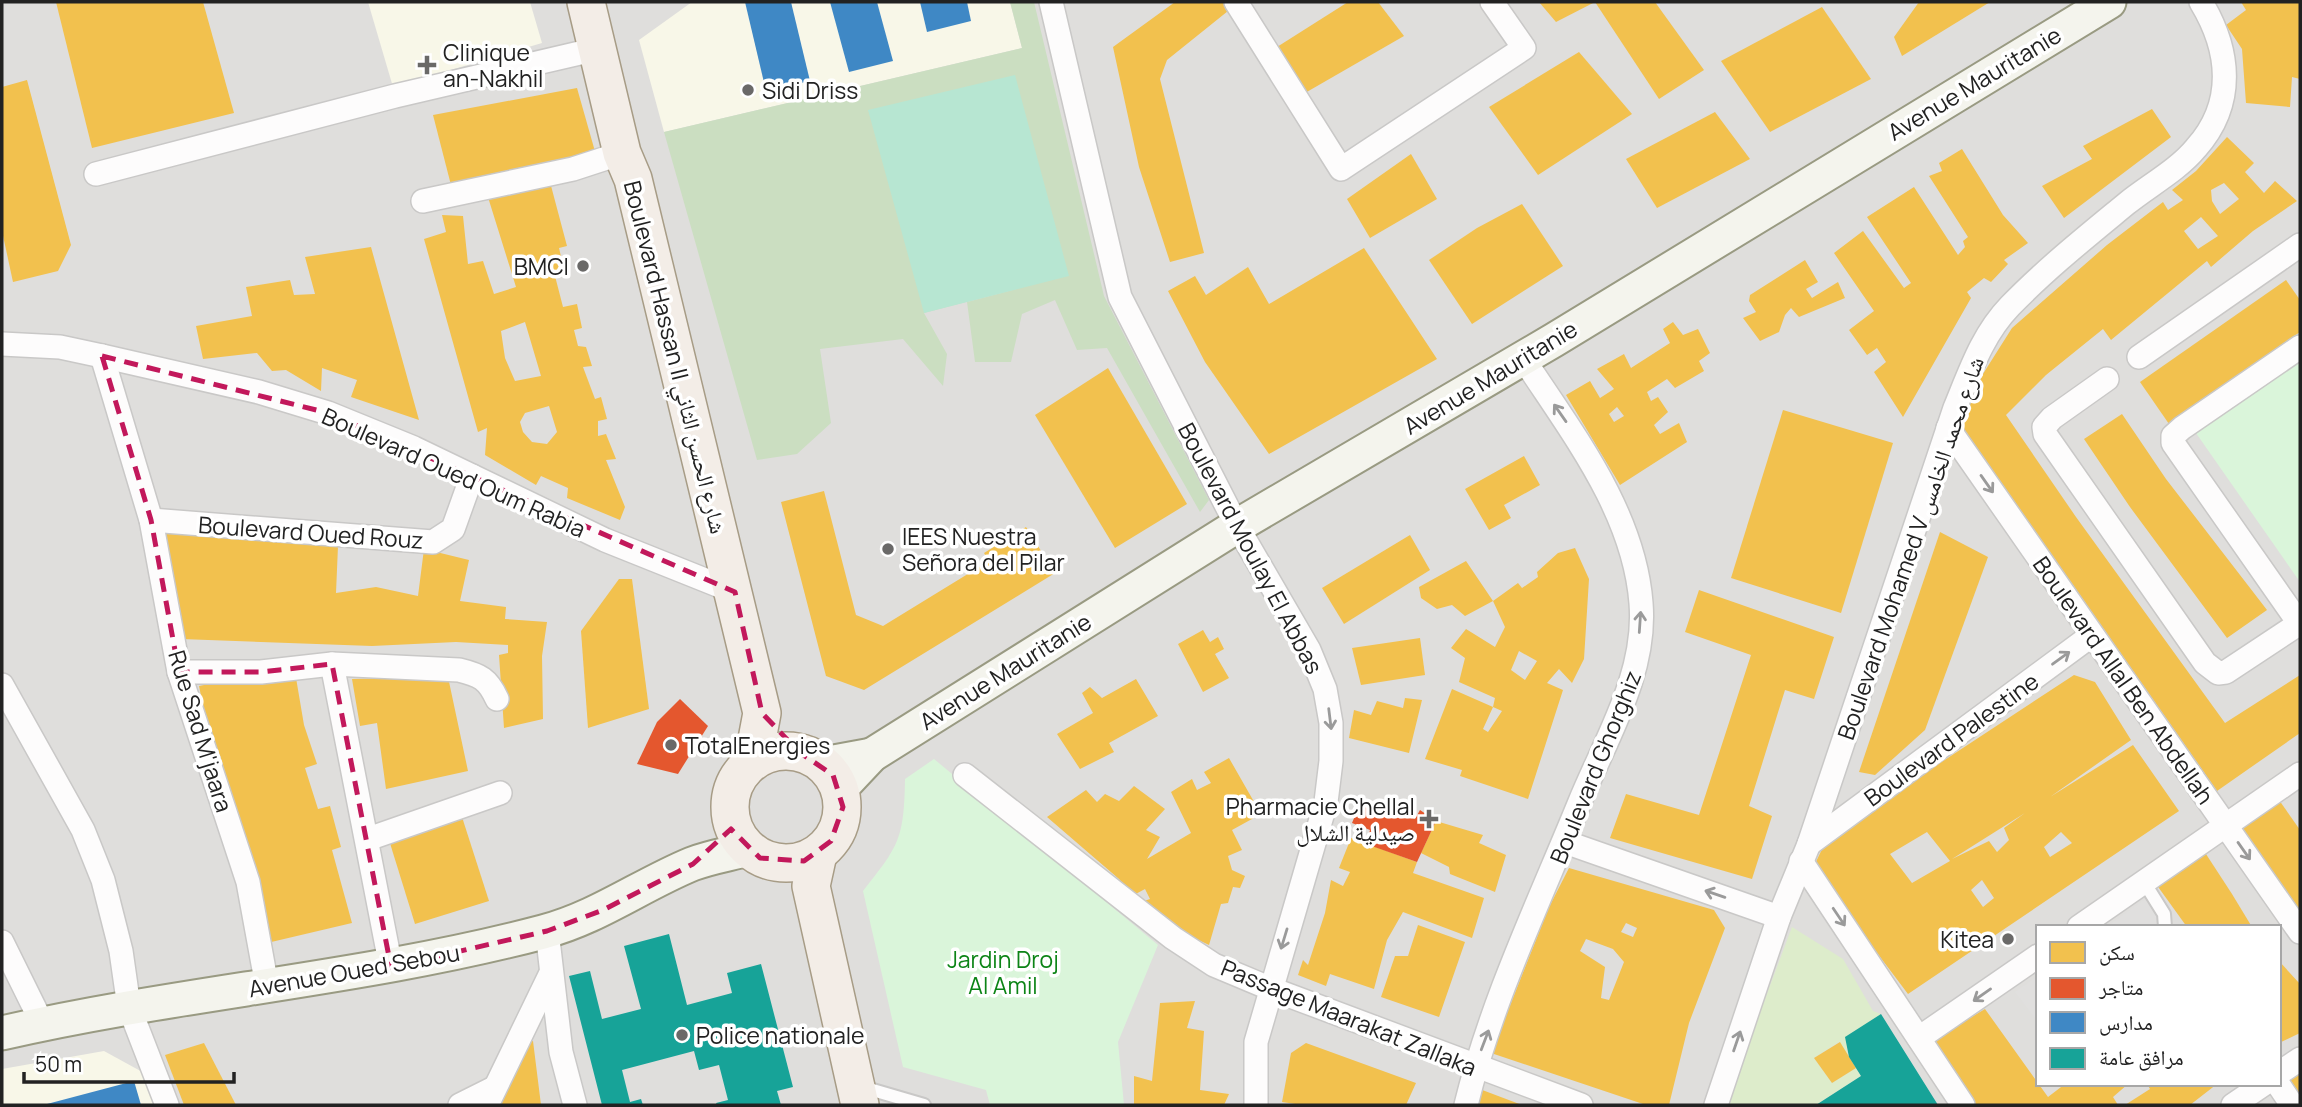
<svg xmlns="http://www.w3.org/2000/svg" width="2302" height="1107" viewBox="0 0 2302 1107" font-family="Manrope,'Noto Naskh Arabic',sans-serif">
  <style>
    .residential { fill: #dfdedc; fill-rule: evenodd }
    .education { fill: #f8f7e8 }
    .grass { fill: #ddeccb }
    .forest { fill: #cbdec1 }
    .park { fill: #daf5da }
    .pitch { fill: #b7e6d2 }
    .parking { fill: #e0dfde }
    .homes { fill: #f2c14e; fill-rule: evenodd }
    .shops { fill: #e4572e }
    .schools { fill: #3f88c5 }
    .public { fill: #17a398 }
    .lines { fill: none; stroke-linecap: round; stroke-linejoin: round }
    .lane-casing { stroke: #c9c8c7; stroke-width: 16 }
    .street-casing { stroke: #c9c8c7; stroke-width: 26 }
    .secondary-casing { stroke: #999a82; stroke-width: 37 }
    .primary-casing { stroke: #a79c86; stroke-width: 40 }
    .lane { stroke: #fdfcfc; stroke-width: 12 }
    .street { stroke: #fdfcfc; stroke-width: 23 }
    .secondary { stroke: #f4f4ed; stroke-width: 33 }
    .primary { stroke: #f3ede7; stroke-width: 37 }
    .oneway { stroke: #9a9a9a }
    .marked { fill: none; stroke: #c2185b; stroke-width: 5; stroke-dasharray: 14 9; stroke-linejoin: round }
    .poi-dot { fill: #6a6968; stroke: #fff; stroke-width: 2.5 }
    .labels { text-anchor: middle; dominant-baseline: central; stroke-width: 7; stroke-linejoin: round; paint-order: stroke }
    .poi-label { font-size: 23px; fill: #222; stroke: #fff; text-anchor: start }
    .street-label { font-size: 23px; fill: #222; stroke: #fff }
    .park-label { font-size: 23px; fill: #0c8416; stroke: #fff }
  </style>
  <rect width="100%" height="100%" fill="#f0eeeb"/>
  <!-- residential -->
  <path class="residential" d="M2,2H2300V1105H2ZM2038,927H2279V1084H2038Z"/>
  <!-- education -->
  <g class="education">
    <path d="M368,2H530L542,43L393,87Z"/>
    <path d="M692,2H1010L1022,48L664,132L639,40Z"/>
    <path d="M104,1051L146,1074L156,1105H2V1069Z"/>
  </g>
  <!-- grass -->
  <path class="grass" d="M1792,927L1843,959L1873,1011L1881,1014L1846,1037L1848,1056L1839,1042L1814,1058L1832,1083L1856,1068L1861,1076L1816,1105H1725Z"/>
  <!-- forest -->
  <path class="forest" d="M1010,2H1034L1104,296L1209,500L1200,512L1107,348L1077,350L1055,300L1022,314L1011,362H975L967,302L1069,275L924,313L947,354L943,386L903,339L820,349L831,423L797,454L757,460L664,132L1022,48Z"/>
  <!-- park -->
  <g class="park">
    <path d="M2300,360V582L2196,433Z"/>
    <path d="M934,759L1158,945L1118,1042L1124,1105H990L986,1090L903,1067L863,891C899,846 904,839 905,779Z"/>
  </g>
  <!-- pitch -->
  <path class="pitch" d="M1015,75L1069,276L924,313L868,110Z"/>
  <!-- parking -->
  <g class="parking">
    <path d="M2149,896L2170,927H2106Z"/>
    <path d="M2038,976V1022L2015,992Z"/>
  </g>
  <!-- homes -->
  <g class="homes">
    <path d="M56,2H203L234,113L92,148Z"/>
    <path d="M1175,2H1223L1228,11L1167,60L1160,79L1204,253L1170,262L1139,167L1113,47Z"/>
    <path d="M1348,2H1378L1404,36L1305,93L1277,47Z"/>
    <path d="M1539,2H1595L1556,22Z"/>
    <path d="M1595,2H1655L1704,70L1659,99Z"/>
    <path d="M1919,2H1990L1902,56L1894,37Z"/>
    <path d="M2241,2H2298L2300,5V79L2292,77L2290,107L2246,103L2242,49L2226,25L2246,10Z"/>
    <path d="M1822,7L1871,79L1770,132L1721,61Z"/>
    <path d="M1579,52L1632,114L1538,175L1489,107Z"/>
    <path d="M27,80L71,245L58,271L13,282L2,231V87Z"/>
    <path d="M577,88L596,155L452,189L433,115Z"/>
    <path d="M2152,109L2171,137L2064,218L2042,186L2092,159L2083,146Z"/>
    <path d="M1715,112L1750,159L1657,208L1626,159Z"/>
    <path d="M2227,137L2254,163L2245,172L2264,193L2275,181L2297,201L2253,231L2211,267L2207,261L2111,340L2103,329L2046,375L2006,415L2076,517L2225,723L2300,675V733L2217,791L1961,425L1981,377L2012,328L2107,245L2163,202L2168,210L2183,200L2172,190L2196,171ZM2224,183L2239,199L2220,214L2212,201L2211,190ZM2201,217L2218,236L2198,249L2184,231Z"/>
    <path d="M1962,149L2003,215L2028,243L2004,260L2008,264L1991,282L1984,278L1967,292L1971,298L1903,417L1874,372L1886,362L1877,348L1867,355L1849,330L1874,311L1834,253L1863,231L1904,288L1911,283L1867,217L1914,187L1958,255L1965,247L1963,241L1968,237L1929,176L1942,171L1939,163Z"/>
    <path d="M1411,154L1437,199L1370,238L1347,199Z"/>
    <path d="M550,182L567,246L559,248L565,273L555,276L563,307L577,304L582,328L574,330L578,346L586,347L592,366L583,367L595,399L601,397L607,419L598,421V436L606,434L616,459L606,460L625,507L620,520L567,498L568,488L541,476L536,485L485,455L487,428L478,432L424,239L446,232L442,215L463,216L468,264L483,261L494,294L516,287L487,194ZM525,322L541,376L515,381L505,358L501,331ZM549,406L557,432L547,444L532,442L523,432L520,422L525,413Z"/>
    <path d="M1522,204L1563,266L1472,324L1429,260L1477,228Z"/>
    <path d="M371,247L419,420L351,397L357,380L322,368L321,391L286,370L272,371L257,353L203,359L196,326L252,316L246,287L290,280L294,295L315,294L305,257Z"/>
    <path d="M1364,248L1437,359L1269,454L1205,362L1168,291L1195,276L1206,295L1248,267L1269,304Z"/>
    <path d="M1805,260L1818,282L1806,289L1812,298L1838,282L1845,298L1799,317L1791,308L1785,315L1779,332L1760,341L1743,318L1756,312L1749,301L1750,295Z"/>
    <path d="M2286,280L2300,300V332L2169,424L2140,382Z"/>
    <path d="M1673,322L1683,335L1698,329L1710,353L1699,361L1704,371L1675,388L1667,379L1647,392L1651,401L1658,397L1668,412L1654,425L1660,434L1679,423L1687,442L1620,485L1566,395L1590,381L1600,398L1614,389L1597,369L1624,354L1631,368L1670,343L1663,329ZM1617,407L1624,416L1614,422L1609,414Z"/>
    <path d="M1108,368L1187,504L1115,548L1035,415Z"/>
    <path d="M1783,410L1893,443L1841,613L1731,578Z"/>
    <path d="M2122,414L2166,479L2267,610L2227,638L2130,507L2084,439Z"/>
    <path d="M1524,456L1540,485L1504,505L1511,518L1489,530L1465,489Z"/>
    <path d="M824,491L856,615L883,626L989,561L984,553L1026,527L1055,573L864,690L826,676L781,502Z"/>
    <path d="M161,532L338,546L336,593L376,587L418,596L424,549L469,560L460,601L506,607L505,619L547,622L542,656L543,719L504,728L499,655L508,653V645L456,642L372,646L181,639Z"/>
    <path d="M1940,532L1988,557L1925,730L1875,775L1859,772Z"/>
    <path d="M1410,535L1430,570L1344,624L1322,588Z"/>
    <path d="M1575,548L1589,579L1584,659L1572,683L1559,669L1547,683L1563,690L1528,799L1460,776L1462,770L1425,759L1452,689L1493,707L1483,729L1488,732L1502,711L1493,707L1495,698L1459,682L1465,658L1451,648L1466,629L1495,647L1505,627L1493,601L1465,616L1452,605L1437,609L1421,598L1419,587L1466,561L1493,601L1518,583L1522,588L1538,577L1537,572L1558,553ZM1519,651L1537,661L1525,680L1511,670Z"/>
    <path d="M619,579H632L649,709L588,728L581,631Z"/>
    <path d="M1699,590L1834,637L1814,699L1785,690L1749,806L1772,816L1752,879L1610,838L1626,794L1699,815L1751,655L1685,632Z"/>
    <path d="M1203,630L1210,642L1218,637L1224,649L1215,654L1229,678L1203,692L1178,644Z"/>
    <path d="M1420,638L1425,675L1361,685L1352,648Z"/>
    <path d="M295,672L304,725L317,764L305,768L318,809L330,806L341,847L332,850L352,923L267,943L212,750L199,686L254,675Z"/>
    <path d="M2074,675L2095,682L2131,740L2050,797L2133,745L2179,811L1908,994L1813,868L1824,845L1899,790ZM2025,813L2004,828L2009,840L1997,852L1989,841L1952,859ZM1927,832L1950,861L1912,883L1890,854ZM2061,832L2072,843L2050,857L2044,847ZM1982,880L1994,898L1983,907L1971,890Z"/>
    <path d="M448,677L468,771L386,789L377,723L360,726L352,679Z"/>
    <path d="M1136,679L1158,716L1109,743L1114,752L1080,769L1057,734L1093,713L1082,693L1090,687L1102,698Z"/>
    <path d="M1405,698L1422,700L1409,753L1349,738L1354,710L1371,715L1377,701L1403,708Z"/>
    <path d="M1229,758L1261,814L1232,830L1242,850L1228,856L1232,870L1245,876L1240,888L1233,887L1228,903L1221,904L1209,945L1161,922L1144,901L1150,899L1145,889L1132,896L1119,879L1047,817L1086,790L1097,802L1105,794L1119,801L1134,786L1165,809L1146,830L1160,837L1147,859L1191,833L1171,792L1192,779L1197,790L1211,783L1204,772Z"/>
    <path d="M2279,800L2300,830V920L2237,831Z"/>
    <path d="M462,817L489,901L415,924L389,840Z"/>
    <path d="M1436,821L1483,835L1479,843L1506,855L1495,892L1450,874L1449,867L1421,853Z"/>
    <path d="M1351,838L1417,862L1413,873L1484,898L1472,938L1403,912L1387,940L1374,989L1330,974L1326,986L1298,975L1303,960L1308,965L1325,913L1331,880L1343,886L1350,872L1339,868Z"/>
    <path d="M2204,851L2232,894L2252,927H2187L2156,884Z"/>
    <path d="M1569,868L1714,910L1725,928L1689,1023L1669,1105H1646L1491,1053L1549,907ZM1626,923L1637,928L1633,937L1621,932ZM1586,939L1613,949L1624,962L1609,1000L1601,998L1605,967L1580,951Z"/>
    <path d="M1418,925L1465,942L1439,1017L1381,997L1395,956H1408Z"/>
    <path d="M2279,961L2300,984V1033L2279,1043Z"/>
    <path d="M1195,1001L1187,1028L1204,1031L1200,1090L1229,1094L1224,1105L1134,1104V1076L1152,1081L1160,1003Z"/>
    <path d="M1985,1009L2048,1097L2065,1084H2128L2113,1097L2118,1105H1972L1929,1042Z"/>
    <path d="M533,1041L541,1105H499L524,1043Z"/>
    <path d="M1840,1042L1856,1068L1832,1083L1814,1058Z"/>
    <path d="M204,1043L236,1105H184L165,1055Z"/>
    <path d="M1306,1043L1416,1083L1406,1105H1302L1282,1102L1291,1053Z"/>
    <path d="M2300,1071V1105L2284,1082Z"/>
    <path d="M2147,1084H2217L2190,1105H2125L2150,1089Z"/>
    <path d="M1477,1088L1522,1105H1472Z"/>
  </g>
  <!-- shops -->
  <g class="shops">
    <path d="M680,699L708,726L678,774L637,764L657,722Z"/>
    <path d="M1362,799L1415,819L1420,810L1436,821L1417,862L1366,844L1370,830L1352,823Z"/>
  </g>
  <!-- schools -->
  <g class="schools">
    <path d="M745,2H791L810,81L766,91Z"/>
    <path d="M830,2H877L893,61L849,72Z"/>
    <path d="M920,2H967L971,21L927,32Z"/>
    <path d="M134,1081L141,1105H47V1104Z"/>
  </g>
  <!-- public -->
  <g class="public">
    <path d="M669,934L687,1005L732,993L727,973L761,964L793,1087L777,1091L781,1105H717L716,1103L728,1100L719,1065L699,1070L694,1051L622,1070L630,1102L641,1099L643,1105H602L569,976L590,971L602,1019L641,1009L624,946Z"/>
    <path d="M1881,1014L1938,1105H1816L1861,1076L1849,1057L1845,1037Z"/>
  </g>
  <g class="lines">
    <defs>
      <g id="lane">
        <path d="M2144,882L2164,914L2165,927"/>
        <path d="M859,1086L924,1105"/>
      </g>
      <g id="street">
        <path d="M1051,2L1120,297L1237,526L1309,650L1325,689L1331,723V761L1326,802L1256,1042V1105"/>
        <path d="M1236,2L1341,169L1524,48L1492,2"/>
        <path d="M96,174L395,96L597,49"/>
        <path d="M423,201L573,169L622,153"/>
        <path d="M2,344L60,347L102,356L259,392L328,413L414,448L605,540L735,592"/>
        <path d="M102,356L151,520L179,672L248,882L267,986"/>
        <path d="M2139,357L2300,245"/>
        <path d="M2107,379L2052,418L2044,427L2045,434L2205,663L2218,673L2226,672L2300,623"/>
        <path d="M1948,428L2300,932"/>
        <path d="M151,520L433,542L453,529L472,476"/>
        <path d="M2299,623L2173,443V436L2182,428L2300,347"/>
        <path d="M332,664L391,967"/>
        <path d="M179,672H261L332,664L459,670C480,675 488,679 497,699"/>
        <path d="M2,685L83,830L103,880L121,951L129,1007L167,1105"/>
        <path d="M965,775L1173,938L1214,965L1269,988L1581,1105"/>
        <path d="M368,839L500,793"/>
        <path d="M1565,842L1779,917"/>
        <path d="M1809,844L2092,635"/>
        <path d="M1801,861L1963,1105"/>
        <path d="M2079,927L2300,774"/>
        <path d="M547,931L561,1052L575,1105"/>
        <path d="M2,942L42,1023"/>
        <path d="M1919,1038L2038,956"/>
        <path d="M2279,1073L2300,1059"/>
        <path d="M2278,1084L2292,1105"/>
        <path d="M460,1105L494,1088"/>
        <path d="M487,1105L550,975"/>
        <path d="M1466,1105C1491,1002 1539,902 1579,804C1605,740 1647,674 1641,603C1634,511 1571,432 1523,358"/>
        <path d="M1716,1105L1779,917L1809,844L1955,408C1970,372 1982,335 2010,306C2046,269 2086,237 2126,204C2148,186 2178,170 2196,148C2236,103 2230,50 2201,2"/>
        <path d="M2233,1105L2264,1084"/>
      </g>
      <g id="secondary">
        <path d="M823,764L872,755"/>
        <path d="M840,789L872,755L1237,526L1554,340L2109,2"/>
        <path d="M2,1033C181,992 365,979 543,932C597,918 641,885 692,864C710,857 730,854 748,849"/>
      </g>
      <g id="primary">
        <path d="M586,2L622,153L633,179L762,713L753,761"/>
        <circle cx="786" cy="807" r="56"/>
        <path d="M818,854L811,886L860,1105"/>
      </g>
    </defs>
    <!-- lane casing -->
    <use href="#lane" class="lane-casing"/>
    <!-- street casing -->
    <use href="#street" class="street-casing"/>
    <!-- secondary casing -->
    <use href="#secondary" class="secondary-casing"/>
    <!-- primary casing -->
    <use href="#primary" class="primary-casing"/>
    <!-- lane -->
    <use href="#lane" class="lane"/>
    <!-- street -->
    <use href="#street" class="street"/>
    <!-- secondary -->
    <use href="#secondary" class="secondary"/>
    <!-- primary -->
    <use href="#primary" class="primary"/>
  </g>
  <!-- one-way arrows -->
  <defs><path id="oneway-shaft" d="M-6 0H5M1.5-3L5.5 0L1.5 3" fill="none" stroke-width="1.6" stroke-linecap="round" stroke-linejoin="round" transform="scale(1.75)"/></defs>
  <g class="oneway">
    <use href="#oneway-shaft" transform="translate(1560 413) rotate(-125)"/>
    <use href="#oneway-shaft" transform="translate(1987 484) rotate(55)"/>
    <use href="#oneway-shaft" transform="translate(1640 622) rotate(-86)"/>
    <use href="#oneway-shaft" transform="translate(2061 658) rotate(-36)"/>
    <use href="#oneway-shaft" transform="translate(1330 719) rotate(83)"/>
    <use href="#oneway-shaft" transform="translate(2244 851) rotate(55)"/>
    <use href="#oneway-shaft" transform="translate(1715 894) rotate(-161)"/>
    <use href="#oneway-shaft" transform="translate(1839 917) rotate(56)"/>
    <use href="#oneway-shaft" transform="translate(1284 939) rotate(107)"/>
    <use href="#oneway-shaft" transform="translate(1982 995) rotate(145)"/>
    <use href="#oneway-shaft" transform="translate(1485 1040) rotate(-69)"/>
    <use href="#oneway-shaft" transform="translate(1737 1041) rotate(-71)"/>
  </g>
  <!-- marked area -->
  <path class="marked" d="M102,356L328,413L735,592L762,713L799,752L833,775L843,807L831,841L804,861L760,858L731,829L693,864L603,910L547,931L391,967L332,664L261,672H179L151,520Z"/>
  <!-- markers -->
  <g class="poi-dot">
    <path d="M423.5 54.5h7v7h7v7h-7v7h-7v-7h-7v-7h7z"/>
    <circle cx="748" cy="90" r="7"/>
    <circle cx="583" cy="266" r="7"/>
    <circle cx="888" cy="549" r="7"/>
    <circle cx="671" cy="745" r="7"/>
    <path d="M1425.5 808.5h7v7h7v7h-7v7h-7v-7h-7v-7h7z"/>
    <circle cx="2008" cy="939" r="7"/>
    <circle cx="682" cy="1035" r="7"/>
  </g>
  <g class="labels">
    <!-- poi labels -->
    <g class="poi-label">
      <text x="443" y="52">Clinique<tspan x="443" dy="26">an-Nakhil</tspan></text>
      <text x="762" y="90">Sidi Driss</text>
      <text x="569" y="266" text-anchor="end">BMCI</text>
      <text x="902" y="536">IEES Nuestra<tspan x="902" dy="26">Señora del Pilar</tspan></text>
      <text x="685" y="745">TotalEnergies</text>
      <text x="1415" y="806" text-anchor="end">Pharmacie Chellal<tspan x="1415" dy="26">صيدلية الشلال</tspan></text>
      <text x="1994" y="939" text-anchor="end">Kitea</text>
      <text x="696" y="1035">Police nationale</text>
    </g>
    <!-- street labels -->
    <g class="street-label">
      <text transform="translate(1974 83) rotate(-31)">Avenue Mauritanie</text>
      <text transform="translate(676 357) rotate(76)">Boulevard Hassan II شارع الحسن الثاني</text>
      <text transform="translate(1490 377) rotate(-31)">Avenue Mauritanie</text>
      <text transform="translate(454 472) rotate(24)">Boulevard Oued Oum Rabia</text>
      <text transform="translate(311 532) rotate(4)">Boulevard Oued Rouz</text>
      <text transform="translate(1251 548) rotate(62)">Boulevard Moulay El Abbas</text>
      <text transform="translate(1910 548) rotate(-71)">Boulevard Mohamed V شارع محمد الخامس</text>
      <text transform="translate(1005 671) rotate(-32)">Avenue Mauritanie</text>
      <text transform="translate(2124 680) rotate(55)">Boulevard Allal Ben Abdellah</text>
      <text transform="translate(201 731) rotate(73)">Rue Sad M'jaara</text>
      <text transform="translate(1951 739) rotate(-36)">Boulevard Palestine</text>
      <text transform="translate(1595 767) rotate(-68)">Boulevard Ghorghiz</text>
      <text transform="translate(354 970) rotate(-10)">Avenue Oued Sebou</text>
      <text transform="translate(1349 1017) rotate(22)">Passage Maarakat Zallaka</text>
    </g>
    <!-- park labels -->
    <g class="park-label">
      <text x="1003" y="959">Jardin Droj<tspan x="1003" dy="26">Al Amil</tspan></text>
    </g>
  </g>
  <!-- border -->
  <rect width="2302" height="1107" fill="none" stroke="#222222" stroke-width="7"/>
  <!-- legend -->
  <rect x="2036" y="925" width="245" height="161" fill="#ffffff" stroke="#a7a7a7" stroke-width="2"/>
  <rect x="2050" y="942" width="35" height="21" fill="#f2c14e" stroke="#a7a7a7" stroke-width="2"/>
  <text x="2099" y="960" font-size="21" fill="#222222">سكن</text>
  <rect x="2050" y="978" width="35" height="21" fill="#e4572e" stroke="#a7a7a7" stroke-width="2"/>
  <text x="2099" y="995" font-size="21" fill="#222222">متاجر</text>
  <rect x="2050" y="1012" width="35" height="21" fill="#3f88c5" stroke="#a7a7a7" stroke-width="2"/>
  <text x="2099" y="1030" font-size="21" fill="#222222">مدارس</text>
  <rect x="2050" y="1048" width="35" height="21" fill="#17a398" stroke="#a7a7a7" stroke-width="2"/>
  <text x="2099" y="1065" font-size="21" fill="#222222">مرافق عامة</text>
  <!-- scale -->
  <path d="M24 1072v10h210v-10" fill="none" stroke="#222222" stroke-width="3.5"/>
  <text x="35" y="1072" font-size="21" fill="#222222" stroke="#ffffff" stroke-width="5" paint-order="stroke">50 m</text>
</svg>
